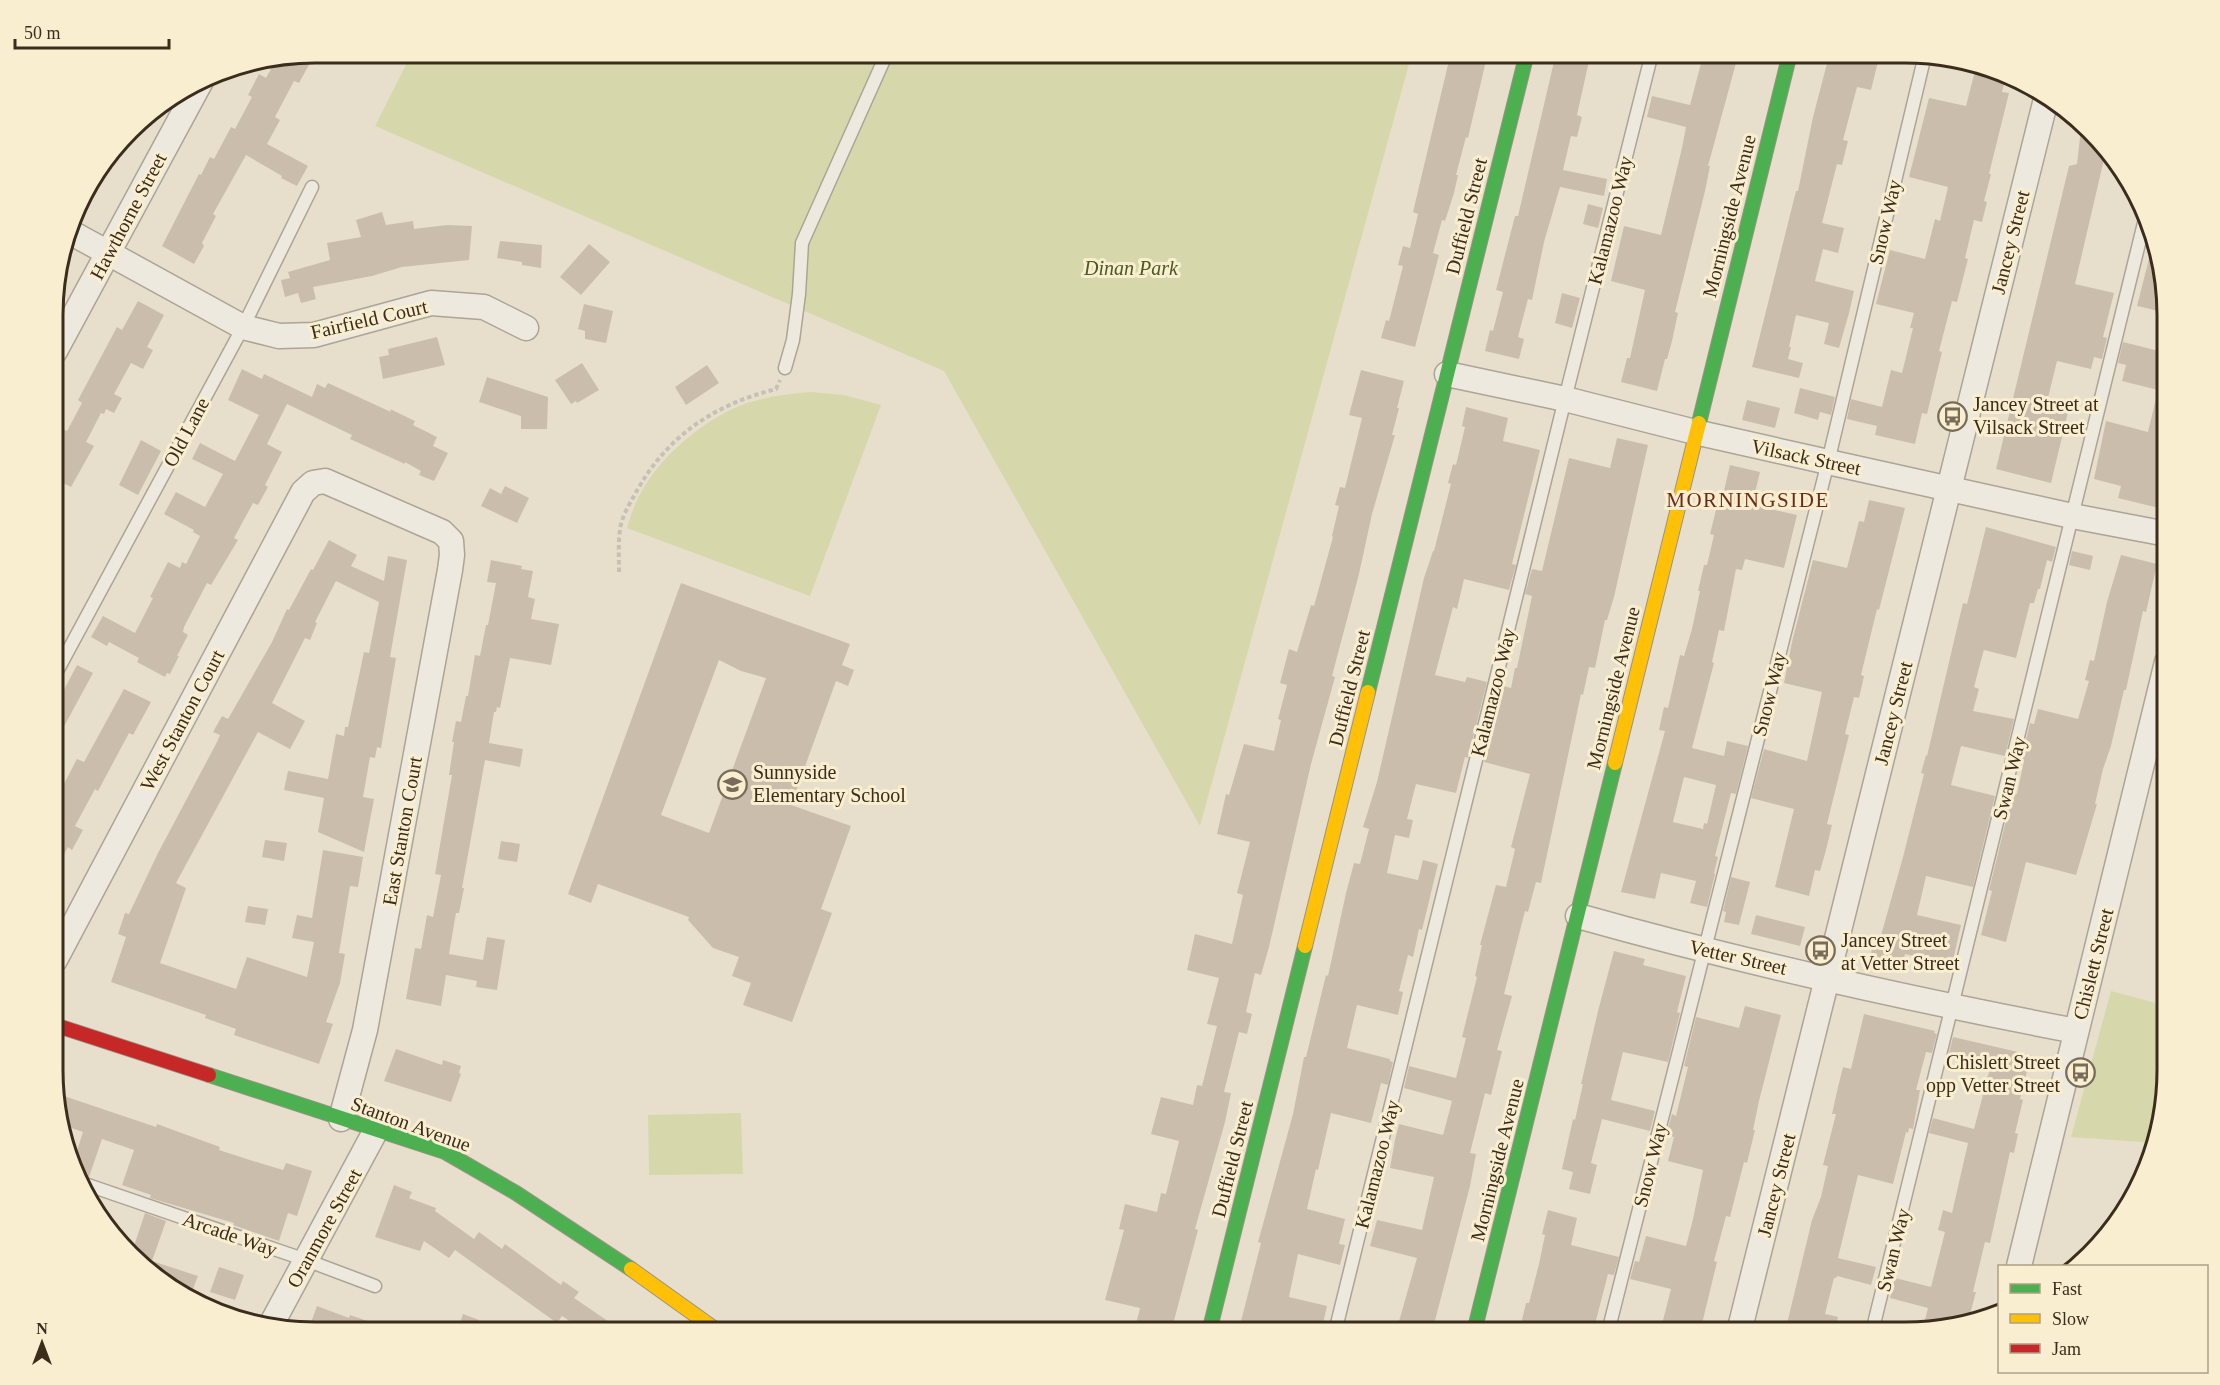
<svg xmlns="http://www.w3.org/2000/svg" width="2220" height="1385" viewBox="0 0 2220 1385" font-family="Georgia,serif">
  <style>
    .green { fill: #d6d8ac }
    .building { fill: #cbbdac; fill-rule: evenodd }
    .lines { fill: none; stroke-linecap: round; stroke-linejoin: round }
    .lane-casing { stroke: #aca495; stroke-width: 15 }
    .street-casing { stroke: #aca495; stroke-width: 27 }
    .fast-casing { stroke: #9b9385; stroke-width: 16 }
    .slow-casing { stroke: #9b9385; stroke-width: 16 }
    .jam-casing { stroke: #9b9385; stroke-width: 16 }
    .path { stroke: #c7c0b5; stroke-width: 4; stroke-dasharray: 4.5 3; stroke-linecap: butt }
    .lane { stroke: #eee9de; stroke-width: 12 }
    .street { stroke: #eee9de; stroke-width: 24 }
    .fast { stroke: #4caf50; stroke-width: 14 }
    .slow { stroke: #ffc107; stroke-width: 14 }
    .jam { stroke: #c62828; stroke-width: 14 }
    .labels { text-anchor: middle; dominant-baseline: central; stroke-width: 6; stroke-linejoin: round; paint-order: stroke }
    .street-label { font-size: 20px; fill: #3c2c1c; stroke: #f9eed0 }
    .park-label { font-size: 20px; font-style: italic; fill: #4a5a20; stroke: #f9eed0 }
    .poi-label { font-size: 20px; fill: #3c2c1c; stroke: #f9eed0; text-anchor: start }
    .neighbourhood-label { font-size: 21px; letter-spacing: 1.5px; fill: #6d2a16; stroke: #f9eed0 }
    .rim { fill: none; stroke: #3c2c1c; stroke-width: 3 }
  </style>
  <rect width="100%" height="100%" fill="#e7dfcc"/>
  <!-- green -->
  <g class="green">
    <path d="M412,53H1412L1200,826L944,371L375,126Z"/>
    <path d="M811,392L844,395L881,405L810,596L627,528C630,518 633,508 638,498C657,460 693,429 730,410C754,398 784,394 811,392Z"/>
    <path d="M2111,991L2167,1006V1087L2156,1143L2071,1137Z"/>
    <path d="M741,1113L743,1174L649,1175L648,1115Z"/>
  </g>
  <!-- building -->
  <g class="building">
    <path d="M316,52L299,83L294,81L275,117L280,120L267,144L308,166L297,186L281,178L282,176L246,155L213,214L216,216L202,243L204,246L194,264L162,246L199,174L201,175L210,157L214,159L231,127L235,129L252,97L248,95L259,74L266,78L276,60Z"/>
    <path d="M1451,52H1488L1468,138L1466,137L1456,175H1458L1454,193L1445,221L1442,220L1433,253L1439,255L1415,347L1381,338L1386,320L1389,321L1403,266L1398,265L1403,246L1410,248L1418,214L1413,212Z"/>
    <path d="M1704,52H1739L1708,166H1710L1705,191L1675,312L1678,313L1672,341L1667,359H1665L1657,391L1621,382L1627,358H1630L1645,290L1611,281L1624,226L1661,235L1682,148L1686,127L1647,117L1652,96L1690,105Z"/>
    <path d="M1830,52H1867L1865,59L1878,62L1871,90L1857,87L1843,140L1848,141L1842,165L1837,164L1822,223L1844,228L1838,253L1823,249L1815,281L1854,291L1849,313L1839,348L1824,344L1829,323L1796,315L1789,347H1791L1788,359L1803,363L1799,378L1752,367L1796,191H1798L1813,117Z"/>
    <path d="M1556,53L1589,61L1577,115L1582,117L1577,137L1571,136L1563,170L1607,179L1604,196L1560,187L1544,242L1532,300L1528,299L1518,337L1524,339L1519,359L1485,351L1490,330L1493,331L1503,292L1496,290L1515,216H1518Z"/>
    <path d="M1977,63L2006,76L2002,92L2009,93L1989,174H1991L1984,201L1987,202L1982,222L1974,220L1965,258L1968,259L1957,302L1952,301L1939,351L1942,352L1927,414L1922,413L1915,444L1875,435L1877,426L1847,419L1851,399L1882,407L1891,370L1902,373L1913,328H1910L1914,313L1876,304L1890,250L1925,259L1935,219L1940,221L1948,187L1909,177L1929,98L1966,106Z"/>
    <path d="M2081,129L2105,155L2075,284L2114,293L2103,337L2107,338L2102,359L2094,357L2091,369L2057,361L2047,402L2069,408L2051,483L1996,469L2069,166L2077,164Z"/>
    <path d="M1588,204L1603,208L1598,228L1583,224Z"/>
    <path d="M382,212L386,225L413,221L414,229L447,225L472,226L469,260L402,267L372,276L313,287L316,299L301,303L298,293L285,297L281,280L290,278L288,272L330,260L327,243L361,237L356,220Z"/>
    <path d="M500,241L542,245L541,268L522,265V262L497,258Z"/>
    <path d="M589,244L610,262L581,295L560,277Z"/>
    <path d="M2152,247L2167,298V313L2137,306Z"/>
    <path d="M1562,293L1580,298L1572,328L1555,323Z"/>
    <path d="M138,301L164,315L147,347L153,350L143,369L131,363L114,394L122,398L114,413L106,409L104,414L101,413L86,442L94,446L71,487L55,479V441L61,428L67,431L82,403L78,400L117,327L122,330Z"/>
    <path d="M584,304L613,311L606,343L585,339V331L578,329Z"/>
    <path d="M437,337L445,365L383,379L379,357L389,355L388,349Z"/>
    <path d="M2123,342L2167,353V510L2118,498L2121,486L2094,479L2106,421L2148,432L2158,390L2122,381L2126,365L2118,363Z"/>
    <path d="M582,363L599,390L577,403L576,401L571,404L555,380Z"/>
    <path d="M707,365L719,383L686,405L675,387Z"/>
    <path d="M242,369L262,379L264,374L312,397L317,384L325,388L328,383L391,412L390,409L415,421L413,425L437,437L433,446L448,453L434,481L419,475L421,471L405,462V464L350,439L352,435L287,404L267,444L282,452L265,485L268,487L258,505L253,503L234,538L238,540L211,585L207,583L184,627L183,632L188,635L177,656H179L170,674L167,673L165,677L137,662L139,658L109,642L107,646L91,637L103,616L135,633L153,598L150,597L168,562L180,568L182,562L186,564L200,536L193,532L194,530L164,514L176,492L205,507L223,474L192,459L200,443L235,461L259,415L228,400Z"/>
    <path d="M1361,370L1404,381L1397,408H1399L1392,435H1395L1372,514L1359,574L1332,676L1335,677L1311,764L1269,947L1261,975L1255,973L1246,1012L1252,1014L1247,1034L1239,1032L1224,1092L1231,1093L1225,1122L1195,1229L1198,1230L1171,1332H1134L1140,1308L1105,1300L1124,1230L1119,1229L1125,1204L1157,1212L1161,1193L1166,1194L1179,1141L1151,1134L1161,1097L1193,1105L1197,1085L1202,1086L1217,1026L1207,1024L1219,978L1187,970L1195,934L1232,944L1243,895L1237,893L1250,842L1217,834L1226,794L1229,795L1244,744L1274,751L1281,720L1278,719L1287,685L1280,683L1289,649L1297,652L1311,605L1314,606L1333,537L1332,536L1339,506L1335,505L1340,487L1345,488L1362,418L1349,415Z"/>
    <path d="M487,377L548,397L547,429H521V416L479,402Z"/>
    <path d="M1800,388L1835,397L1831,415L1820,412L1818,420L1794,413Z"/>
    <path d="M1747,400L1780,408L1775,428L1742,420Z"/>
    <path d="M1466,407L1508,418L1503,441L1540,450L1512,564L1516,565L1509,590L1464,579L1457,609L1453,607L1435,675L1465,682L1467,677L1487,682L1468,758L1465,757L1456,793L1416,784L1407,819L1413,820L1409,838L1395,835L1387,873L1418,880L1423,860L1438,864L1422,930L1419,929L1413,957L1408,955L1399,991L1403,992L1398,1015L1357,1005L1347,1048L1390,1059V1061L1393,1062L1388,1085L1381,1083L1371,1123L1331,1113L1318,1170L1316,1169L1307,1209L1345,1219L1339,1244L1345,1245L1340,1265L1298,1254L1289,1297L1327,1306L1321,1332H1271L1240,1325L1261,1243L1258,1242L1263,1224L1293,1114L1304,1057H1306L1326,975L1328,976L1346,893L1354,863L1360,864L1369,829L1363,827L1377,782L1424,578L1433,551H1434L1451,484L1448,483L1453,464L1456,465L1465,427L1462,426Z"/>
    <path d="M1617,438L1648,445L1614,597L1607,620H1605L1595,668L1589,667L1583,695L1581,694L1541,883L1536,882L1528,912L1525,911L1504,994L1512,996L1497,1050L1502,1051L1491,1095L1485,1093L1470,1153L1476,1154L1470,1186L1432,1332H1396L1417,1258L1370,1246L1377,1220L1422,1230L1434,1177L1390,1168L1395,1140L1399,1124L1443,1135L1452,1101L1404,1088L1409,1066L1456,1078L1466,1038L1462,1037L1477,977L1475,976L1482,945H1480L1496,885L1506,887L1515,849L1511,847L1530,774L1484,762L1503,686L1511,688L1515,668H1517L1532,596L1525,594L1532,569L1542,571L1569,458L1610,468Z"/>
    <path d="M141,440L161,451L138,495L119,485Z"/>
    <path d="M1730,465L1760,472L1752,505L1797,515L1784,568L1745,559L1742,570L1736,569L1724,631L1719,630L1712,662L1714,663L1692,748L1724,756L1727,741L1748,746L1736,794L1731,793L1715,856L1718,857L1714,873L1715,874L1707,907L1690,903L1696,881L1661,873L1655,899L1621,892L1665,731L1659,730L1664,707L1668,708L1680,655L1684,656L1692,629L1700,591H1698L1704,565H1707L1714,535L1710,534L1720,494L1723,495ZM1684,777L1716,785L1707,824L1704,823L1703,829L1673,822Z"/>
    <path d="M505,486L529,498L517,523L481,506L490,488L501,494Z"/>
    <path d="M1869,500L1905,508L1879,610L1877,609L1861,675L1864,676L1859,698L1854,697L1845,734L1849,735L1827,824L1832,825L1825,854L1820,871L1815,870L1809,896L1775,887L1794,809L1751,798L1764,749L1807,761L1822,692L1784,683L1792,642L1813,560L1847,568L1859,521L1864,522Z"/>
    <path d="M1986,527L2056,547L2052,562L2047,560L2040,589H2038L2034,603H2030L2016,658L1984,650L1983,653L1974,687L1979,689L1973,711L2014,719L2005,756L1961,746L1951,785L1995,796L1973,887L1926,876L1917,915L1961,925L1952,965L1905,954L1902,965L1870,957L1875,938L1880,939L1903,857L1924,774L1921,773L1926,755L1927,756L1957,628L1963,603L1967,604Z"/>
    <path d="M329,540L357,555L351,566L384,581L388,556L407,560L390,657L396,658L381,748L377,747L375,758L370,757L363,797L374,799L364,852L318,832L324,798L284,790L288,771L328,779L336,734L344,736L345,727H348L364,652L369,653L379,602L336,581L315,622L317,623L310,640L305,638L272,703L305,721L290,749L258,732L176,883L186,888L160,963L236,989L247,957L307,977L314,942L292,938L297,915L312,918L323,850L363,857L358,887L350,886L339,953L345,954L340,983L326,1022L333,1024L319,1064L234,1035L236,1029L205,1018L206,1015L111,982L126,937L118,934L125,913L129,914L158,853L217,742L220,735L213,732L222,716L228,719L272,642L287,609L289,610L311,569L313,570Z"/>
    <path d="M2072,551L2093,556L2090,570L2069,565Z"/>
    <path d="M2121,555L2157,564L2146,612L2143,611L2126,690H2124L2111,746L2103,769L2095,804H2097L2076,875L2026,862L2006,942L1981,935L1992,891L1989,890L2011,800L2013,802L2015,793L2017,794L2024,761L2021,760L2030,723L2034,724L2038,709L2078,719L2089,681L2085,680L2090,660L2094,661L2107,602Z"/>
    <path d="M491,560L522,566L521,569L533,571L528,597L535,599L531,619L559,624L551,665L510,658L500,708L497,707L496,712H494L489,743L523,749L520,767L485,760L462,888H464L459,913H456L449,954L483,960L487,937L505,940L497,990L476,987L477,981L446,975L441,1006L406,999L415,948L421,949L427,915L433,917L441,875L435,874L452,775H449L454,742H452L456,721L461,722L466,696H468L475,655L480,656L486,625H488L496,583L487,582Z"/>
    <path d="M681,583L850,644L842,665L854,670L848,686L836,681L791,805L851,826L821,909L832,913L792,1022L743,1005L751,983L732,976L739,957L713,948L688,920L689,917L598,884L591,903L568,894ZM719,660L741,671L766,678L709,833L661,815Z"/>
    <path d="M77,665L93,673L55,743V707Z"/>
    <path d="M124,689L151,702L133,735L129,733L98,791L95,789L75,826L83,830L72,850L68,847L55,871V801L77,759L84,762Z"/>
    <path d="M265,840L287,843L284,861L262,857Z"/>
    <path d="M501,841L520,844L517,862L498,859Z"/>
    <path d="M1731,877L1750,882L1739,925L1724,922L1726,912L1723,911Z"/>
    <path d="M248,906L268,909L265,925L245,922Z"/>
    <path d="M1756,915L1805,927L1800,946L1751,934Z"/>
    <path d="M1614,951L1645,959L1643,965L1686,976L1677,1012L1680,1013L1668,1062L1623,1052L1611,1100L1655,1111L1650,1131L1602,1119L1591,1163L1597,1165L1590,1194L1569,1189L1573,1172L1562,1169L1573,1119L1575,1120L1583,1084H1581L1598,1011Z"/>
    <path d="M1745,1006L1781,1015L1759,1101L1753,1130H1755L1747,1163L1744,1162L1730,1217L1726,1216L1714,1261L1717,1262L1700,1332H1660L1671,1289L1630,1279L1635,1261L1639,1262L1646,1236L1686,1246L1693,1219L1703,1170L1668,1161L1674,1137L1666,1135L1672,1114L1676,1116L1688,1067L1684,1066L1696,1017L1739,1028Z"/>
    <path d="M1864,1014L1935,1031L1934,1033L1937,1034L1932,1053L1926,1052L1916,1090H1920L1913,1129L1909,1128L1908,1133L1906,1132L1893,1184L1858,1175L1838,1258L1876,1267L1871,1285L1837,1276L1836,1278H1834L1825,1314L1838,1317L1834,1332H1785L1812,1220L1821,1197L1828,1166L1823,1165L1836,1114H1832L1838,1087L1843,1067L1851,1069Z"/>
    <path d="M1953,1037L2031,1055L2020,1099L2023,1100L2015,1133L2018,1134L2014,1153L2010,1152L1990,1243L1985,1242L1973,1292H1976L1969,1318L1922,1332L1928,1308L1890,1298L1895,1278L1931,1287L1945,1232L1938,1230L1943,1210L1952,1213L1968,1143L1929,1133L1933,1118L1974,1129L1990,1068L1948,1057Z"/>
    <path d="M396,1049L442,1065L443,1060L461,1066L459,1073L461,1074L451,1102L384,1081Z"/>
    <path d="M55,1093L156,1127L157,1124L220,1147L219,1150L253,1161L283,1170L286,1163L312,1171L297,1216L288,1213L279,1241L233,1225L234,1223L150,1198L151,1195L122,1185L134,1150L102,1139L89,1177H82L75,1157L83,1132L63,1125L55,1104Z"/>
    <path d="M394,1185L412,1192L409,1198L436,1208L435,1211L474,1239L479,1232L502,1249L505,1244L561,1285L563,1281L579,1292L574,1298L624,1332H586L562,1316L557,1323L455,1250L449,1258L424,1241L420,1251L375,1237Z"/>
    <path d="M1548,1210L1577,1218L1571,1245L1619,1257L1614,1275L1608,1274L1593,1332H1556L1521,1324L1526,1303H1529L1539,1264L1545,1235L1542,1234Z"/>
    <path d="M145,1213L166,1221L152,1261L198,1276L191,1294L167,1286L132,1252Z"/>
    <path d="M219,1267L244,1275L235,1300L210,1292Z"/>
    <path d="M317,1306L349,1318L350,1315L394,1330V1332L308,1331Z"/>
    <path d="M463,1314L479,1320L475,1332H457Z"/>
  </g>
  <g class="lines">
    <defs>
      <g id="lane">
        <path d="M785,368L793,340L799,294L802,243L887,53"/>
        <path d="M55,675L243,327L312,187"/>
        <path d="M85,1184L306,1260L375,1286"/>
        <path d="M1335,1332L1565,399L1652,53"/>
        <path d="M1608,1332L1828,462L1925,55"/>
        <path d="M1872,1332L2144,223"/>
      </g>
      <g id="street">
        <path d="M70,232L243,327L279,336L314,335L431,303L484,307L526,328"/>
        <path d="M55,351L201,81"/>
        <path d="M1447,374L1565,399L1695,432L1828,462L2072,516L2167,534"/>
        <path d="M1578,916C1741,962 1909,999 2076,1031"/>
        <path d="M55,960L303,492L313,483L325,481L442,532L451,541L452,555L450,570L365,1030L341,1119"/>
        <path d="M2019,1266L2167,662"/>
        <path d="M271,1325L376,1130"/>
        <path d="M1739,1332L2047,95"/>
      </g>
      <g id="fast">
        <path d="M1699,423L1790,53"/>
        <path d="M1368,692L1527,53"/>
        <path d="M209,1075L445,1152L516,1193L631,1269"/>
        <path d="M1209,1332L1305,946"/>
        <path d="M1474,1332L1615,763"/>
      </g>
      <g id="slow">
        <path d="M1615,763L1699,423"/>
        <path d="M1305,946L1368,692"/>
        <path d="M631,1269L719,1332"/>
      </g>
      <path id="jam" d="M55,1025L209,1075"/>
    </defs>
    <!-- lane casing -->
    <use href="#lane" class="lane-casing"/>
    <!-- street casing -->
    <use href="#street" class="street-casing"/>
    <!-- fast casing -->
    <use href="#fast" class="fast-casing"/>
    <!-- slow casing -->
    <use href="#slow" class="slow-casing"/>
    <!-- jam casing -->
    <use href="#jam" class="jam-casing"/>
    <!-- path -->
    <path class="path" d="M619,572C619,558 618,544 620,530C621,519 628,506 634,496C665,437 713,405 776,389L780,380"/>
    <!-- lane -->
    <use href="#lane" class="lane"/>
    <!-- street -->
    <use href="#street" class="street"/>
    <!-- fast -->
    <use href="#fast" class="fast"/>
    <!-- slow -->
    <use href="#slow" class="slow"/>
    <!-- jam -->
    <use href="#jam" class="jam"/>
  </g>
  <!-- icons -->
  <defs>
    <symbol id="bus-ring" viewBox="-11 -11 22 22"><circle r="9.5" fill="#f9eed0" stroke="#786b5a" stroke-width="1.5"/><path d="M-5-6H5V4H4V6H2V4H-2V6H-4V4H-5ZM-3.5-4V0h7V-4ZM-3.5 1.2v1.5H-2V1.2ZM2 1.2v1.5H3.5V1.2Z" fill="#786b5a"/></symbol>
    <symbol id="school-ring" viewBox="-11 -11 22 22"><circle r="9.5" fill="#f9eed0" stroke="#786b5a" stroke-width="1.5"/><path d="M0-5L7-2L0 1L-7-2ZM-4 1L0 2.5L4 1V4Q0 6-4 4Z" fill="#786b5a"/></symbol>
  </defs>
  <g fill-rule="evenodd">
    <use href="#bus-ring" x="1936" y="400" width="33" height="33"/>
    <use href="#school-ring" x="716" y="768" width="33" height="33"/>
    <use href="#bus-ring" x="1804" y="934" width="33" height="33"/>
    <use href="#bus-ring" x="2064" y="1056" width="33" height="33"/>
  </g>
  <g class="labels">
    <!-- street labels -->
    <g class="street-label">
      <text transform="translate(128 216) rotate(-62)">Hawthorne Street</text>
      <text transform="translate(1466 216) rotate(-76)">Duffield Street</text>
      <text transform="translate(1729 216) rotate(-76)">Morningside Avenue</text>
      <text transform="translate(1610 220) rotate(-76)">Kalamazoo Way</text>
      <text transform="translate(1885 222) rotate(-77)">Snow Way</text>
      <text transform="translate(2010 242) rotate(-76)">Jancey Street</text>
      <text transform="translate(369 319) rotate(-13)">Fairfield Court</text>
      <text transform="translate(186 432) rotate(-62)">Old Lane</text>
      <text transform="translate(1806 457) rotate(12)">Vilsack Street</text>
      <text transform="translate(1349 688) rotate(-76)">Duffield Street</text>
      <text transform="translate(1613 688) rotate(-76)">Morningside Avenue</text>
      <text transform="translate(1493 692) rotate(-76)">Kalamazoo Way</text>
      <text transform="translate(1769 694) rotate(-76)">Snow Way</text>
      <text transform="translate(1893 713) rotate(-76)">Jancey Street</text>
      <text transform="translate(182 720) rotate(-62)">West Stanton Court</text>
      <text transform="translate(2009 778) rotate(-76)">Swan Way</text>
      <text transform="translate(402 831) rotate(-80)">East Stanton Court</text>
      <text transform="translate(1738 957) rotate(13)">Vetter Street</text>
      <text transform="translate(2093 964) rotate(-76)">Chislett Street</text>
      <text transform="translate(411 1124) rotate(20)">Stanton Avenue</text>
      <text transform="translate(1232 1159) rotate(-76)">Duffield Street</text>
      <text transform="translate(1497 1160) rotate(-76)">Morningside Avenue</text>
      <text transform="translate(1377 1164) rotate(-76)">Kalamazoo Way</text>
      <text transform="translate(1650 1165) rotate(-76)">Snow Way</text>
      <text transform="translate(1776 1185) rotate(-76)">Jancey Street</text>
      <text transform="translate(324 1228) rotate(-61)">Oranmore Street</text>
      <text transform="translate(230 1234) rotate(19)">Arcade Way</text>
      <text transform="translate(1893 1250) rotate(-76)">Swan Way</text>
    </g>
    <!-- park labels -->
    <g class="park-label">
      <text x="1131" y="268">Dinan Park</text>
    </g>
    <!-- poi labels -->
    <g class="poi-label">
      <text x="1973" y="404">Jancey Street at<tspan x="1973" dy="23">Vilsack Street</tspan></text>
      <text x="753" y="772">Sunnyside<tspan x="753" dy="23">Elementary School</tspan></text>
      <text x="1841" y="940">Jancey Street<tspan x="1841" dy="23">at Vetter Street</tspan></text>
      <text x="2060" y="1062" text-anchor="end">Chislett Street<tspan x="2060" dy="23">opp Vetter Street</tspan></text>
    </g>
    <!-- neighbourhood labels -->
    <g class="neighbourhood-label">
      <text x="1748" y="500">MORNINGSIDE</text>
    </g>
  </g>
  <!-- crop -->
  <path d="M0 0H2220V1385H0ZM315 63H1905A252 252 0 0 1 2157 315V1070A252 252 0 0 1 1905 1322H315A252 252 0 0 1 63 1070V315A252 252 0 0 1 315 63Z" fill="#f9eed0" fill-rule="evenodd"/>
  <path class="rim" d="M315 63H1905A252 252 0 0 1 2157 315V1070A252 252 0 0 1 1905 1322H315A252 252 0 0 1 63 1070V315A252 252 0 0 1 315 63Z"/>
  <!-- legend -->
  <rect x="1998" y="1265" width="210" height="108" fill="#f9eed0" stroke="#ada088" stroke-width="1.5"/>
  <rect x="2010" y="1284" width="30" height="9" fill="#4caf50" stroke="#ada088" stroke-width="1.5"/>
  <text x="2052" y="1295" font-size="18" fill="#3c2c1c">Fast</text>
  <rect x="2010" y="1314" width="30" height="9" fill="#ffc107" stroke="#ada088" stroke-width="1.5"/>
  <text x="2052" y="1325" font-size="18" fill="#3c2c1c">Slow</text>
  <rect x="2010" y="1344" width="30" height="9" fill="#c62828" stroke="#ada088" stroke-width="1.5"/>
  <text x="2052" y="1355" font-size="18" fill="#3c2c1c">Jam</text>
  <!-- north arrow -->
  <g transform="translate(42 1343)" stroke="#f9eed0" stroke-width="4.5" paint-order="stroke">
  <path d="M0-4.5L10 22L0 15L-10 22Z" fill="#3c2c1c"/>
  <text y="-9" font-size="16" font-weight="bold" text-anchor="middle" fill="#3c2c1c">N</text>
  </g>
  <!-- scale -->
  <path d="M15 39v9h154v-9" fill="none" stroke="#3c2c1c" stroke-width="3"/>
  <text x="24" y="39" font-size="18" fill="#3c2c1c" stroke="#f9eed0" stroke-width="4.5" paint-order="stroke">50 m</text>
</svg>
